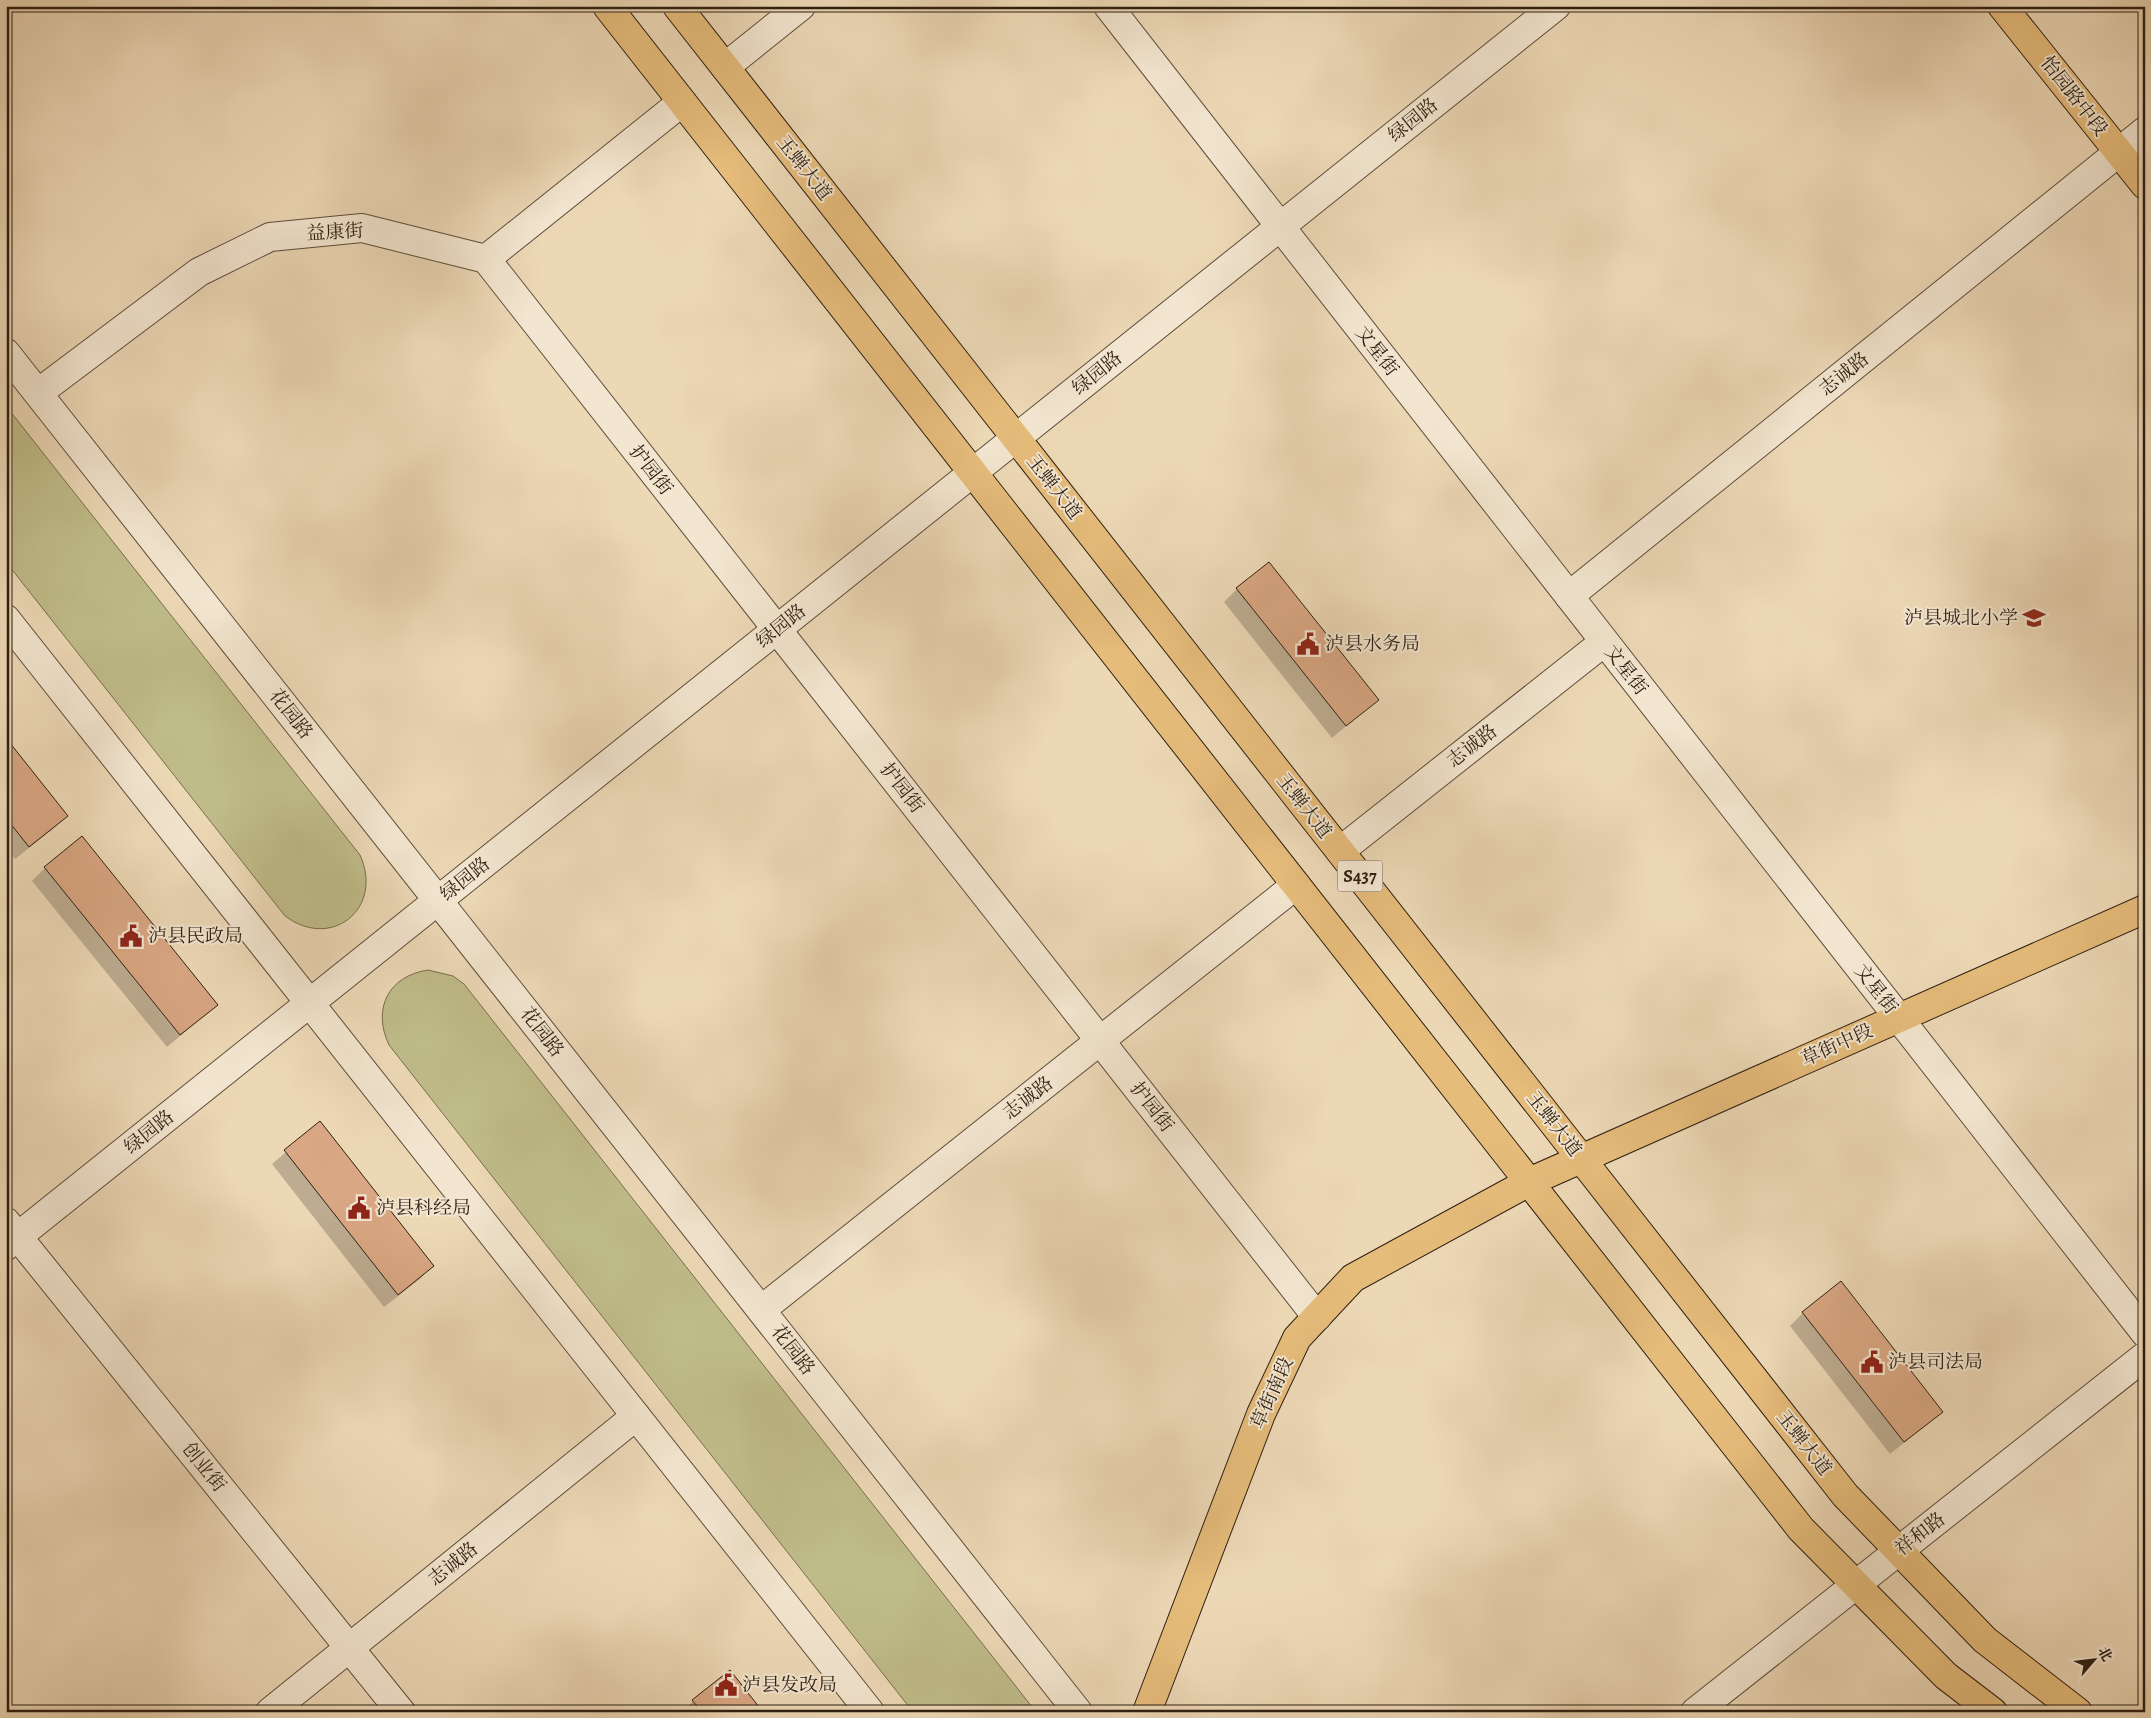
<svg xmlns="http://www.w3.org/2000/svg" width="2151" height="1718" viewBox="0 0 2151 1718" font-family="Alegreya,'Noto Serif SC',serif">
  <style>
    .green { fill: #bfbc89; stroke: #766e4e }
    .shadow { fill: #0003 }
    .building { fill: #d9a783; stroke: #2d1f12 }
    .lines { fill: none; stroke-linecap: round; stroke-linejoin: round }
    .minor-casing { stroke: #5d4d3b; stroke-width: 30 }
    .major-casing { stroke: #2d1f12; stroke-width: 30 }
    .minor { stroke: #f3e6d0; stroke-width: 28 }
    .major { stroke: #e6bc7b; stroke-width: 28 }
    .labels { text-anchor: middle; dominant-baseline: central; stroke-width: 4; stroke-linejoin: round; paint-order: stroke }
    .shield { fill: #f3e6d0; stroke: #685b4b; stroke-width: 1 }
    .shield-label { font-size: 18px; font-weight: bold; fill: #2d1f12 }
    .street-label { font-size: 19px; fill: #2d1f12; stroke: #f3e6d0 }
    .poi-label { font-size: 19px; fill: #2d1f12; stroke: #f3e6d0; text-anchor: start }
  </style>
  <rect width="100%" height="100%" fill="#edd8b6"/>
  <filter id="stains"><feTurbulence type="fractalNoise" baseFrequency=".004" numOctaves="4"/><feColorMatrix values="0 0 0 0 .2 0 0 0 0 .09 0 0 0 0 .02 0 0 0 .5 -.17"/></filter>
  <radialGradient id="worn" r=".72"><stop offset=".6" stop-color="#630" stop-opacity="0"/><stop offset="1" stop-color="#630" stop-opacity=".3"/></radialGradient>
  <!-- green -->
  <g class="green">
    <path d="M6,406L360,855C384,908 332,951 285,916L6,562Z"/>
    <path d="M428,970L453,976L464,984L1036,1712H913L389,1045C372,1009 388,976 428,970Z"/>
  </g>
  <!-- shadow -->
  <g class="shadow">
    <path d="M1237,589L1377,700L1332,738L1224,602Z"/>
    <path d="M6,740L66,816L53,829L15,859L6,847Z"/>
    <path d="M45,868L217,1005L167,1047L32,881Z"/>
    <path d="M320,1123L432,1266L420,1279L384,1307L272,1164Z"/>
    <path d="M1803,1313L1941,1412L1928,1424L1890,1454L1790,1326Z"/>
    <path d="M693,1701L762,1712H682Z"/>
  </g>
  <!-- building -->
  <g class="building">
    <path d="M1269,562L1379,700L1346,726L1236,588Z"/>
    <path d="M6,738L68,816L29,847L6,818Z"/>
    <path d="M82,836L218,1005L180,1035L44,867Z"/>
    <path d="M320,1121L434,1266L398,1295L284,1150Z"/>
    <path d="M1841,1281L1943,1412L1904,1442L1802,1312Z"/>
    <path d="M730,1670L763,1712H702L692,1700Z"/>
  </g>
  <g class="lines">
    <defs>
      <g id="minor">
        <path d="M1108,6L2145,1333"/>
        <path d="M725,67L801,6"/>
        <path d="M486,259L1317,1317"/>
        <path d="M6,353L1078,1712"/>
        <path d="M38,393L199,272L270,237L362,228L486,259L682,102"/>
        <path d="M1569,596L2145,131"/>
        <path d="M6,619L870,1712"/>
        <path d="M1340,851L1604,642"/>
        <path d="M6,1222L401,1712"/>
        <path d="M6,1246L1556,6"/>
        <path d="M761,1310L1296,885"/>
        <path d="M270,1712L636,1416"/>
        <path d="M1695,1712L2145,1356"/>
      </g>
      <g id="major">
        <path d="M607,6L1801,1529L1946,1676L1993,1712"/>
        <path d="M677,6L1845,1495L1985,1640L2078,1712"/>
        <path d="M2002,6L2145,185"/>
        <path d="M1147,1712L1261,1414L1297,1338L1353,1278L1529,1182L2145,909"/>
      </g>
    </defs>
    <!-- minor casing -->
    <use href="#minor" class="minor-casing"/>
    <!-- major casing -->
    <use href="#major" class="major-casing"/>
    <!-- minor -->
    <use href="#minor" class="minor"/>
    <!-- major -->
    <use href="#major" class="major"/>
  </g>
  <!-- icons -->
  <defs>
    <symbol id="school-bare" viewBox="-9 -9 18 18"><path d="M0-5L7-2L0 1L-7-2ZM-4 1L0 2.5L4 1V4Q0 6-4 4Z" fill="#8f2418" stroke="#f3e6d0" stroke-width="2.5" paint-order="stroke"/></symbol>
    <symbol id="civic-bare" viewBox="-9 -9 18 18"><path d="M-.6-6.5H3V-4.5H.6V-3L4-1V1h2V6H-6V1h2V-1L-.6-3ZM-1.2 2.5V6h2.4V2.5Z" fill="#8f2418" stroke="#f3e6d0" stroke-width="2.5" paint-order="stroke"/></symbol>
  </defs>
  <g fill-rule="evenodd">
    <use href="#school-bare" x="2018" y="602" width="32" height="32"/>
    <use href="#civic-bare" x="1292" y="628" width="32" height="32"/>
    <use href="#civic-bare" x="115" y="920" width="32" height="32"/>
    <use href="#civic-bare" x="343" y="1192" width="32" height="32"/>
    <use href="#civic-bare" x="1856" y="1346" width="32" height="32"/>
    <use href="#civic-bare" x="710" y="1669" width="32" height="32"/>
  </g>
  <g class="labels">
    <!-- shield labels -->
    <rect class="shield" x="1337.5" y="860.5" width="45" height="31" rx="4"/>
    <g class="shield-label">
      <text x="1360" y="876">S437</text>
    </g>
    <!-- street labels -->
    <g class="street-label">
      <text transform="translate(2074 96) rotate(52)">怡园路中段</text>
      <text transform="translate(1413 120) rotate(-39)">绿园路</text>
      <text transform="translate(804 168) rotate(52)">玉蝉大道</text>
      <text transform="translate(335 232) rotate(-3)">益康街</text>
      <text transform="translate(1377 351) rotate(52)">文星街</text>
      <text transform="translate(1097 373) rotate(-39)">绿园路</text>
      <text transform="translate(1844 374) rotate(-39)">志诚路</text>
      <text transform="translate(651 470) rotate(52)">护园街</text>
      <text transform="translate(1054 487) rotate(52)">玉蝉大道</text>
      <text transform="translate(781 626) rotate(-39)">绿园路</text>
      <text transform="translate(1626 670) rotate(52)">文星街</text>
      <text transform="translate(291 714) rotate(52)">花园路</text>
      <text transform="translate(1472 746) rotate(-38)">志诚路</text>
      <text transform="translate(902 788) rotate(52)">护园街</text>
      <text transform="translate(1304 806) rotate(52)">玉蝉大道</text>
      <text transform="translate(465 879) rotate(-39)">绿园路</text>
      <text transform="translate(1876 989) rotate(52)">文星街</text>
      <text transform="translate(542 1032) rotate(52)">花园路</text>
      <text transform="translate(1837 1045) rotate(-24)">草街中段</text>
      <text transform="translate(1028 1098) rotate(-38)">志诚路</text>
      <text transform="translate(1152 1107) rotate(52)">护园街</text>
      <text transform="translate(1554 1124) rotate(52)">玉蝉大道</text>
      <text transform="translate(149 1132) rotate(-39)">绿园路</text>
      <text transform="translate(793 1350) rotate(52)">花园路</text>
      <text transform="translate(1272 1393) rotate(-66)">草街南段</text>
      <text transform="translate(1804 1443) rotate(52)">玉蝉大道</text>
      <text transform="translate(204 1467) rotate(51)">创业街</text>
      <text transform="translate(1920 1534) rotate(-38)">祥和路</text>
      <text transform="translate(453 1564) rotate(-39)">志诚路</text>
    </g>
    <!-- poi labels -->
    <g class="poi-label">
      <text x="2018" y="618" text-anchor="end">泸县城北小学</text>
      <text x="1325" y="644">泸县水务局</text>
      <text x="148" y="936">泸县民政局</text>
      <text x="376" y="1208">泸县科经局</text>
      <text x="1888" y="1362">泸县司法局</text>
      <text x="742" y="1685">泸县发改局</text>
    </g>
  </g>
  <!-- margin -->
  <rect width="2151" height="1718" fill="none" stroke="#edd8b6" stroke-width="25"/>
  <rect x="8" y="8" width="2136" height="1703" fill="none" stroke="#2d1f12" stroke-width="2.5"/>
  <rect x="12" y="12" width="2126" height="1693" fill="none" stroke="#2d1f12"/>
  <!-- north arrow -->
  <g transform="translate(2094 1660) rotate(62)" stroke="#f3e6d0" stroke-width="4" paint-order="stroke">
  <path d="M0-4L9 19L0 12L-9 19Z" fill="#2d1f12"/>
  <text y="-8" font-size="14" font-weight="bold" text-anchor="middle" fill="#2d1f12">北</text>
  </g>
  <rect width="100%" height="100%" filter="url(#stains)"/>
  <rect width="100%" height="100%" fill="url(#worn)"/>
</svg>
